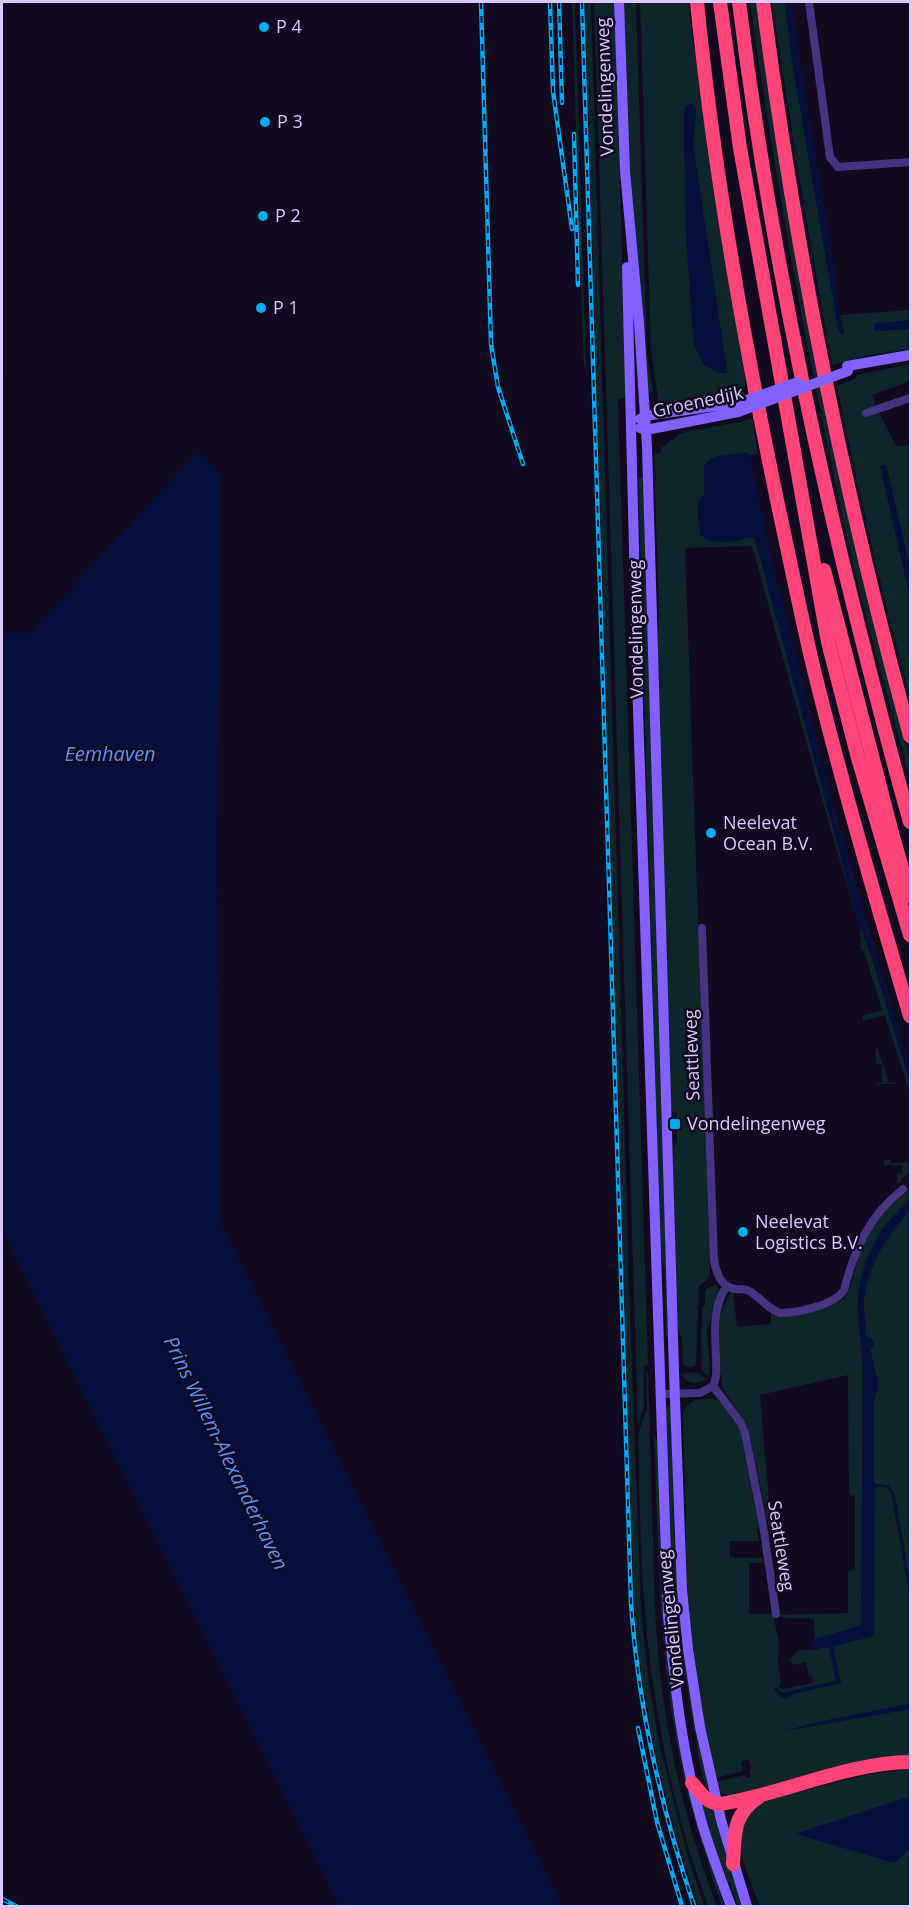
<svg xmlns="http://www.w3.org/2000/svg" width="912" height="1908" font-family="'Open Sans',sans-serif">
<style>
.green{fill:#0e2529;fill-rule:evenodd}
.water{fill:#07103d}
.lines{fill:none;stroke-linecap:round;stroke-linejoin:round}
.street{stroke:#453481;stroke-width:8}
.secondary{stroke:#8360ff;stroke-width:10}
.highway{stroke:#ff447a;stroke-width:14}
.rail-casing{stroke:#00adf4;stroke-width:4.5}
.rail{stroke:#120b1f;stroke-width:2;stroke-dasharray:7;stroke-linecap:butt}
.secondary-bridge{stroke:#8360ff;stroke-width:10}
.poi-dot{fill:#00adf4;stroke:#120b1f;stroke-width:2}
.labels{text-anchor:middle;stroke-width:5;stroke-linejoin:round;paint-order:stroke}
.poi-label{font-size:18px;fill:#dac9ff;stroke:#120b1f;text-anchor:start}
.street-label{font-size:18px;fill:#dac9ff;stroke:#120b1f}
.water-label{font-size:20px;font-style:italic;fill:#5792ff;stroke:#120b1f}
</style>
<rect width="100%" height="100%" fill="#120b1f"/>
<path class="green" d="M572,2H575L586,367H584L582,318Z
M585,2H591L631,1344L641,1608L648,1675L660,1746L686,1850L704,1906H698L697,1903C665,1805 641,1705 634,1603Z
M594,2H615L626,397L618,399L648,1364L644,1366V1407L638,1426Z
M623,2H636L647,351L653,391L647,395L629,178Z
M640,2H688L707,141L746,385L743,387L745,395L666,407L659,406L651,349ZM696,111L693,145L727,372L694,345L686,235L684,113Z
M750,2H757L863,579L910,761V779C885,688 860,598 840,506C804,339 774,171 750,2Z
M772,2H785L792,61L838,328L844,333L840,315L910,310V320L874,324V331L910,329V349L870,355L832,365L799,177Z
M910,364V381L872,395L876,407L896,446L910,445V568L886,465L881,466L910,597V696C882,594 858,490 837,386L855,379L857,375Z
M752,418L758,454L750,455L746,453L715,457L706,463C702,474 707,487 703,497L709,541L740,540L749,536L755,538L860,928L868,946L910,1082V1094L885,1015L863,1021V1016L882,1010L864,951H861L860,928L824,806L752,546L685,548L710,1259L709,1278L699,1286L696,1364L693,1367H686L683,1364L682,1339L677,1324L672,1170L675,1144L677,1143V1113L672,1112L670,1095L656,637L659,615L654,453H661V448L680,434L689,431L740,422Z
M638,478H643L668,1337H666L665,1272L660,1248Z
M876,1045L889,1083L894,1082L895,1084H877V1083L882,1082V1064H876Z
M884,1160H891V1163L910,1162V1172L901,1179L902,1181L897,1184V1173H902V1165H884Z
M910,1188V1199L882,1229L858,1299L863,1371L861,1623L860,1626L815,1639L814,1619L783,1618L778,1615L848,1613V1571L855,1570V1496L849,1495L848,1375L760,1395L773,1547L748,1427L722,1387L719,1336L720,1318L723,1306L731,1293H733L737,1327L771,1324V1313L784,1317L841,1301C854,1289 854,1265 861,1249C873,1221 888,1207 910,1188Z
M910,1210V1583L895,1497L889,1486L874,1484V1401L878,1384L870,1348L874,1346L872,1339H870L866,1335C866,1323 863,1309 864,1297C869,1263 888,1234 910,1210Z
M716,1284L719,1289L707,1332L710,1371L709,1377L702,1370L701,1367L702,1306H705V1290Z
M696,1372L700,1374L706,1379C696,1387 686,1382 680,1374Z
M646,1373H648C650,1428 651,1482 653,1537C654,1582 655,1628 660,1673C669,1752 688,1832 717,1906H708C677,1823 658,1733 648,1644C640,1575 640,1504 638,1434L647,1409Z
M715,1399L721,1403L740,1429L759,1526L757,1530L759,1541H729L730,1557L762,1558L763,1563H749V1614H773L779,1645L778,1659L781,1684L778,1687L783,1689L813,1683L812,1677H809L806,1662L794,1665L790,1659L798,1650H813L829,1646L836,1681L782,1693L776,1688L774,1689L783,1698L789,1697L793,1694L841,1683L833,1646L869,1637L874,1630V1487H886L891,1492L910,1598V1704L828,1720L784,1731L910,1709V1757L735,1797L728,1796L719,1792L716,1782L745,1775L747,1778L751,1777L750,1770L752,1769L748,1759L741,1762L743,1771L715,1778L706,1738L693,1659L685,1568L686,1518L683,1417C685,1399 699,1398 715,1399Z
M671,1402L674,1536L680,1614L708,1785L707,1787L705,1786L700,1765L678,1633L671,1605L665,1410Z
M653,1430L658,1443C660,1518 659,1593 668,1667C677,1749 697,1829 725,1906H722C701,1846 683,1785 673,1722C659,1634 658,1546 655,1458C655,1448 653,1439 653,1430Z
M910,1769V1799L905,1798L797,1834L910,1848V1906H760C751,1882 728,1836 748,1813C751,1810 756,1807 759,1805C771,1796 783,1791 798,1792L870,1774Z
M704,1803L713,1809L743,1906H738L709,1833L702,1804Z"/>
<path class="water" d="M2,2H6L2,539Z
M785,2H792C802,79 816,156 829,233C835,267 836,301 844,333L841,335L838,328L792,61Z
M693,103L696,111L693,145L727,373H719L704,365L694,346L686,235L684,113L685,106Z
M910,320V329L874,331V324Z
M198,451L220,472L217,845L219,1221L562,1906H339L2,1229V633H30Z
M742,453L750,455L776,579L781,594L829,790L866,920L910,1066V1082L868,946L860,928L755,539L749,536L740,540L726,542L709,541L700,535L697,505L705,493L704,466L715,457Z
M886,465L910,568V597L880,466Z
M910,1199V1210C888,1234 869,1263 864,1297C863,1309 866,1323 866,1335L870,1339L872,1338L874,1347L870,1348L878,1384L874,1401V1484L889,1486L895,1497L910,1583V1598L893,1498L891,1492L886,1487H875L874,1636L833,1646L841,1683L793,1694L786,1699L783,1698L773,1689L776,1688L782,1693L836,1681L829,1647L813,1649L811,1640L859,1626L861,1623C862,1540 863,1456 863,1373C863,1342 853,1309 861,1278C870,1243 885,1223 910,1199Z
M910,1704V1709L783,1731L828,1720Z
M905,1798L910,1799V1849L894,1863L796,1834Z"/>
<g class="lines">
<path class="street" d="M809,2L830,157L838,167L910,162
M866,413L910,398
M702,928L714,1260C716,1272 721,1287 735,1289C740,1290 744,1288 749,1291C760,1297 768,1309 780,1313C797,1313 835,1305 844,1290C855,1248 868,1217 903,1189
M727,1286C712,1306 715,1334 716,1357C716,1367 718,1377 713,1386L741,1423L745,1433L763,1525L776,1614
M661,1394L700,1393L713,1386"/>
<path class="secondary" d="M619,2L625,171L639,323L647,447L674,1372L682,1590L688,1649L700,1727L721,1820L747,1906
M627,267L638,710L668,1616C675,1689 683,1762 705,1833C713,1858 722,1882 731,1906
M847,366L910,355
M640,419L645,416L736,403L750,399
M640,428L646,430L738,412"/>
<path class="highway" d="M697,2C715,186 749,371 788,552C798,598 807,644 819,690C846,799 878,908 910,1016
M720,2L740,148L828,642L858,758L910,935
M739,2C763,196 801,390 847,580C867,661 887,742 910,822
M763,2C795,249 844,495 910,736
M824,570L892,833L910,896
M692,1783C701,1793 706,1803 720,1804C784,1794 845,1763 910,1762
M733,1864C735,1834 732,1815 759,1797"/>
<g class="rail-casing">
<path id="rail" d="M481,2L491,344L498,387L523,464
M550,2L553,91L572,229
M559,2L562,103
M582,2L631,1603C638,1706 661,1808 694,1906
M574,134L578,285
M638,1728L657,1822L682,1906
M2,1899L16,1906"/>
</g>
<use href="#rail" class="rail"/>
<path class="secondary-bridge" d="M750,399L798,382
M738,412L848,371"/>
</g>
<g class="poi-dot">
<circle cx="264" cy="27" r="6"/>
<circle cx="265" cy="122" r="6"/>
<circle cx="263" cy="216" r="6"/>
<circle cx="261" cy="308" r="6"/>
<circle cx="711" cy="833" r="6"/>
<rect x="669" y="1118" width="12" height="12" rx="3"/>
<circle cx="743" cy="1232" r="6"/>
</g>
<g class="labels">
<g class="poi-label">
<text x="276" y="33">P 4</text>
<text x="277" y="128">P 3</text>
<text x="275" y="222">P 2</text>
<text x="273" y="314">P 1</text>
<text x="723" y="829">Neelevat<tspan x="723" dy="21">Ocean B.V.</tspan></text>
<text x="687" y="1130">Vondelingenweg</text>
<text x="755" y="1228">Neelevat<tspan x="755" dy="21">Logistics B.V.</tspan></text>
</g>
<g class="street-label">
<text transform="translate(605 87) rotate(-92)" y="6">Vondelingenweg</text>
<text transform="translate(698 402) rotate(-12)" y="6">Groenedijk</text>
<text transform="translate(636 629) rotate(-91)" y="6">Vondelingenweg</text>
<text transform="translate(692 1055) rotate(-92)" y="6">Seattleweg</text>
<text transform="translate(781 1546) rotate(81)" y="6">Seattleweg</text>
<text transform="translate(671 1619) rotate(-96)" y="6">Vondelingenweg</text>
</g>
<g class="water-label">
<text x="110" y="761">Eemhaven</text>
<text transform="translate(226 1453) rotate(64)" y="7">Prins Willem-Alexanderhaven</text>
</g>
</g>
<rect width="912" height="1908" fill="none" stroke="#dac9ff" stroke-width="6"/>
</svg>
